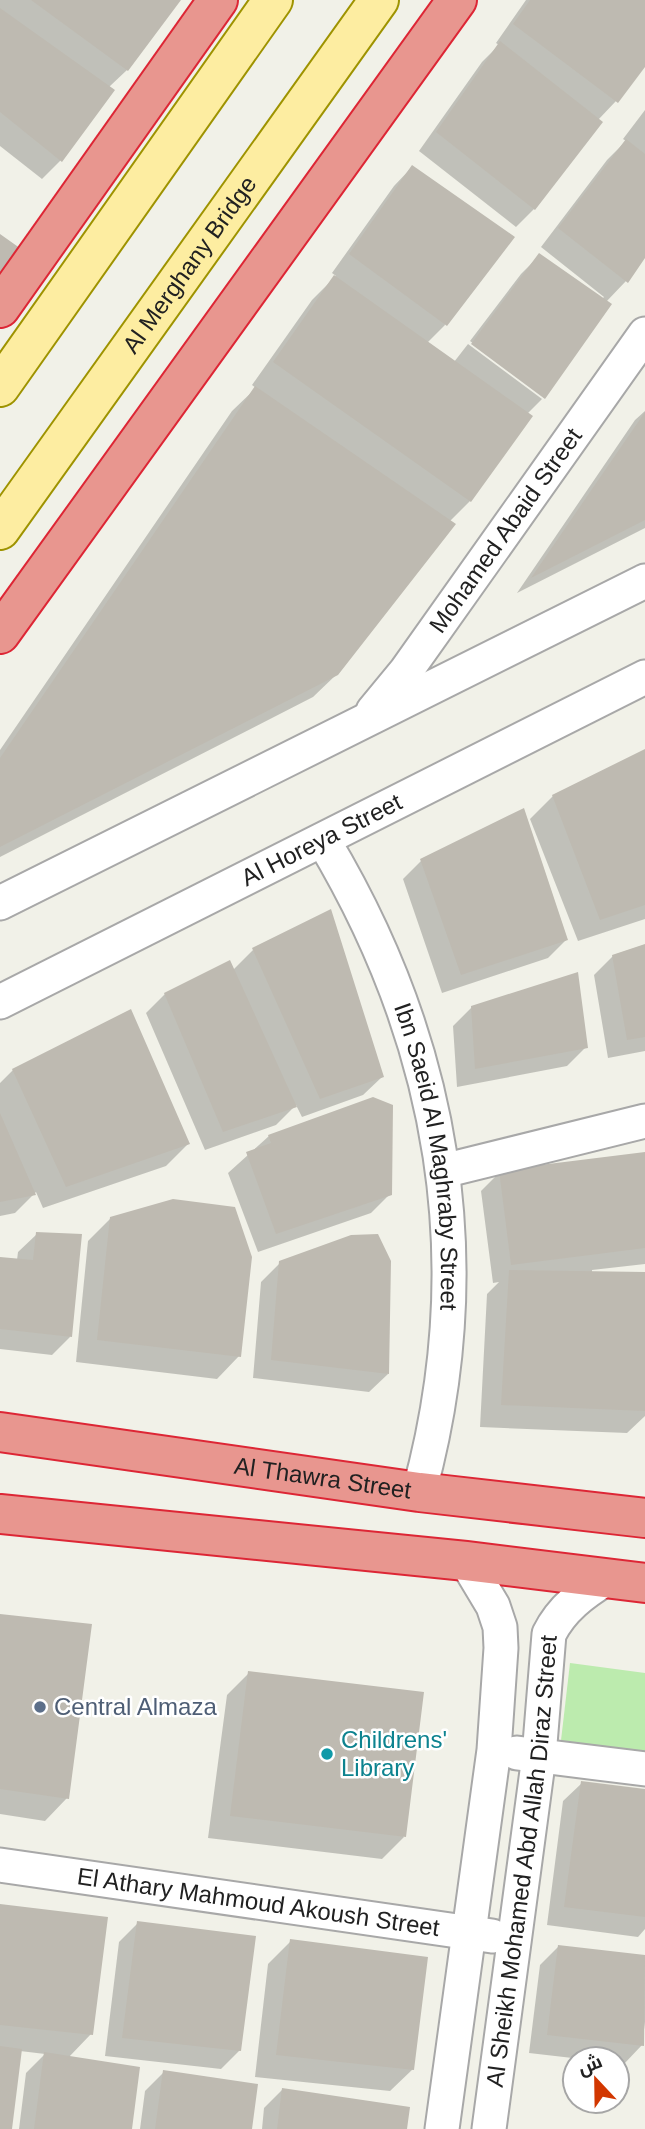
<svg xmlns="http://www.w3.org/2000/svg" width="645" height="2129" font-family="Helvetica,Cairo,sans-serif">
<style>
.grass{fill:#bcebae}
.shadow{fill:#0003}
.building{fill:#bebab1}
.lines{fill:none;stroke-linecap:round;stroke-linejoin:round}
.minor-casing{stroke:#a8a8a8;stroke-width:37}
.major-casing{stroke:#9e9300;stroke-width:42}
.highway-casing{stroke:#dd2635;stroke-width:42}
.minor{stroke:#fff;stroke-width:33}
.major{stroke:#fdeda1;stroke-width:38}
.highway{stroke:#e8968f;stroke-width:38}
.service-dot{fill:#5c6f8a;stroke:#fff;stroke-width:2.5}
.culture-dot{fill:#0f9aa8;stroke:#fff;stroke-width:2.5}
.labels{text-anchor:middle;stroke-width:5;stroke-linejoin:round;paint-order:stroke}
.street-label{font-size:24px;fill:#212121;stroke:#fff}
.service-label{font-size:24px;fill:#4e5e75;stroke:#fff;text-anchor:start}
.culture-label{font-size:24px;fill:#0d838f;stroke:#fff;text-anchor:start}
</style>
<rect width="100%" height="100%" fill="#f1f1e8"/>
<path class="grass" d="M570,1663L645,1673V1759L560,1749Z"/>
<path class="shadow" d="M0,0H179L127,70L109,87L113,90L60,161L42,179L0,146Z
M526,0H645V64L616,101L598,120L534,209L516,227L419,151L482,62L499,45L496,43Z
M645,110V255L626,281L606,302L610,304L543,398V395L470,341L521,274L539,256L602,299L604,297L541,247L607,160L626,141L623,139Z
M412,167L445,325L427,343L454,362L468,344L542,399L527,414L530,416L470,501L449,522L337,674L313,697L0,857V750L232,411L256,388L252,385L312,300L336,276L332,273L394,186Z
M645,411V528L517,593L635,420Z
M645,751V919L578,941L530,819L553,796Z
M421,861L566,940L548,958L442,993L403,879Z
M645,946V1051L608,1058L594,975L613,956Z
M253,950L382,1077L363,1095L302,1117L296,1105L276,1125L205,1150L146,1013L165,994L233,970Z
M472,1007L586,1047L567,1066L457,1087L453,1026Z
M13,1070L188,1144L166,1166L43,1208L36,1192L15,1213L0,1216V1083Z
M269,1136L390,1194L371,1213L258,1252L228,1173Z
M645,1154V1264L592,1270V1273H645V1416L627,1433L480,1427L487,1294L499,1282L493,1283L481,1191L500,1172Z
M111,1218L239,1356L217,1379L76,1362L88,1241Z
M37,1234L70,1337L52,1355L0,1349V1259L17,1260L18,1252Z
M280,1263L388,1374L369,1392L253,1378L261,1282Z
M0,1616L67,1798L45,1821L0,1814Z
M249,1673L404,1837L382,1859L208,1838L227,1695Z
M582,1783L645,1790V1929L638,1937L547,1925L563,1801Z
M0,1906L91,2034L68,2058L130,2129H19L26,2073L45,2054L20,2051L10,2129H0Z
M138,1923L240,2050L221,2069L105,2056L119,1942Z
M291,1941L413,2069L390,2091L255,2077L268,1964Z
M558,1947L645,1957V2022L642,2045L624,2064L617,2063V2059H581L529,2053L540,1965Z
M164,2072L250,2129H140L145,2091Z
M282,2090L406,2129H262L264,2108Z"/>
<path class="building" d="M31,0H181L128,71Z
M530,0H645V67L618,103L513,24Z
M0,8L115,90L62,162L0,112Z
M500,41L603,122L535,210L436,132Z
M626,139L645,154V258L628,283L558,228Z
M412,165L515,237L447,326L349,254Z
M0,234L24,251L0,283Z
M539,253L612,304L545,399L471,344Z
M334,275L533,416L471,502L273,362Z
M255,386L456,524L338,675L0,847V758Z
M645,412V520L531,578Z
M645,749V905L600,920L552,795Z
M524,808L568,940L461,975L420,859Z
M331,909L384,1077L320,1099L252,948Z
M645,944V1037L627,1040L612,955Z
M230,960L297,1107L223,1132L164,993Z
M578,972L588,1048L475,1069L471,1006Z
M131,1009L190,1144L66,1187L12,1069Z
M373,1097L393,1105L392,1195L276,1234L246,1152L271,1143L268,1135Z
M0,1113L36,1195L0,1202Z
M645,1152V1248L511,1265L499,1170Z
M173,1199L235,1207L252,1257L241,1357L97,1340L110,1217Z
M36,1232L82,1234L72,1337L0,1329V1257L33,1260Z
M378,1234L391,1261L389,1374L271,1360L279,1261L351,1235Z
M509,1270L645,1272V1411L501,1405Z
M0,1614L92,1624L69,1799L0,1789Z
M248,1671L424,1692L406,1837L230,1816Z
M581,1781L645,1789V1917L564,1907Z
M0,1904L108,1917L93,2035L0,2025Z
M137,1921L256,1936L241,2051L122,2038Z
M290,1939L428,1957L414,2070L276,2055Z
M558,1945L645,1955L644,2046L547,2035Z
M0,2046L22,2049L12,2129H0Z
M44,2052L140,2067L132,2129H34Z
M163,2070L258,2084L252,2129H155Z
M282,2088L410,2107L407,2129H277Z"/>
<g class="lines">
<g class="minor-casing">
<g id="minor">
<path id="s1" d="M373,711L406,671L645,334"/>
<path id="s2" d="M323,840C444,1042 482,1262 419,1492"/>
<path d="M0,903L645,581"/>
<path id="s3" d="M0,1002L645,677"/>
<path d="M443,1171L645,1121"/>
<path d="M517,1753L645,1769"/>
<path id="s4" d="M0,1865L492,1936"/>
<path d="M442,2129L494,1750L501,1648L500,1627L493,1606L466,1561"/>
<path id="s5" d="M489,2129L539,1756L549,1634C562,1608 583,1593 607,1578"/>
</g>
</g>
<g class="major-casing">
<g id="major">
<path d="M0,387L273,0"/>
<path id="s6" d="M0,530L379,0"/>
</g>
</g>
<g class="highway-casing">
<g id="highway">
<path d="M0,308L218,0"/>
<path d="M0,634L457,0"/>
<path id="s7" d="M0,1432L419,1492L645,1518"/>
<path d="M0,1514L466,1561L645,1583"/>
</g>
</g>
<use href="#minor" class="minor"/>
<use href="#major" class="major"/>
<use href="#highway" class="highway"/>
</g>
<circle class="service-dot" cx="40" cy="1707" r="7"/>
<circle class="culture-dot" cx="327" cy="1754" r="7"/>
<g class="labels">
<g class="street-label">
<text dy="8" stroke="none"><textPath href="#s6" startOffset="326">Al Merghany Bridge</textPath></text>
<text dy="8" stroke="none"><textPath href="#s1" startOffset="224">Mohamed Abaid Street</textPath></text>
<text dy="8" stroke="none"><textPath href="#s3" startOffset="360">Al Horeya Street</textPath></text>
<text dy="8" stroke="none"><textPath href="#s2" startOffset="338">Ibn Saeid Al Maghraby Street</textPath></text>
<text dy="8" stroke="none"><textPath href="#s7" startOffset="326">Al Thawra Street</textPath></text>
<text dy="8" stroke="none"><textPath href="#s5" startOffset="270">Al Sheikh Mohamed Abd Allah Diraz Street</textPath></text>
<text dy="8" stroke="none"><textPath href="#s4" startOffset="261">El Athary Mahmoud Akoush Street</textPath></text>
</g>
<g class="service-label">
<text x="54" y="1715">Central Almaza</text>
</g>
<g class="culture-label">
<text x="341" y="1748">Childrens'<tspan x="341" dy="28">Library</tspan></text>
</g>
</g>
<g transform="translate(596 2080) rotate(338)"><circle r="33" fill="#ffffff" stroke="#a6a6a6" stroke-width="2"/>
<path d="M0-5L12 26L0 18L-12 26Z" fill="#d23700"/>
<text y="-10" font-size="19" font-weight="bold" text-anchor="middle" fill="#212121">ش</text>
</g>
</svg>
